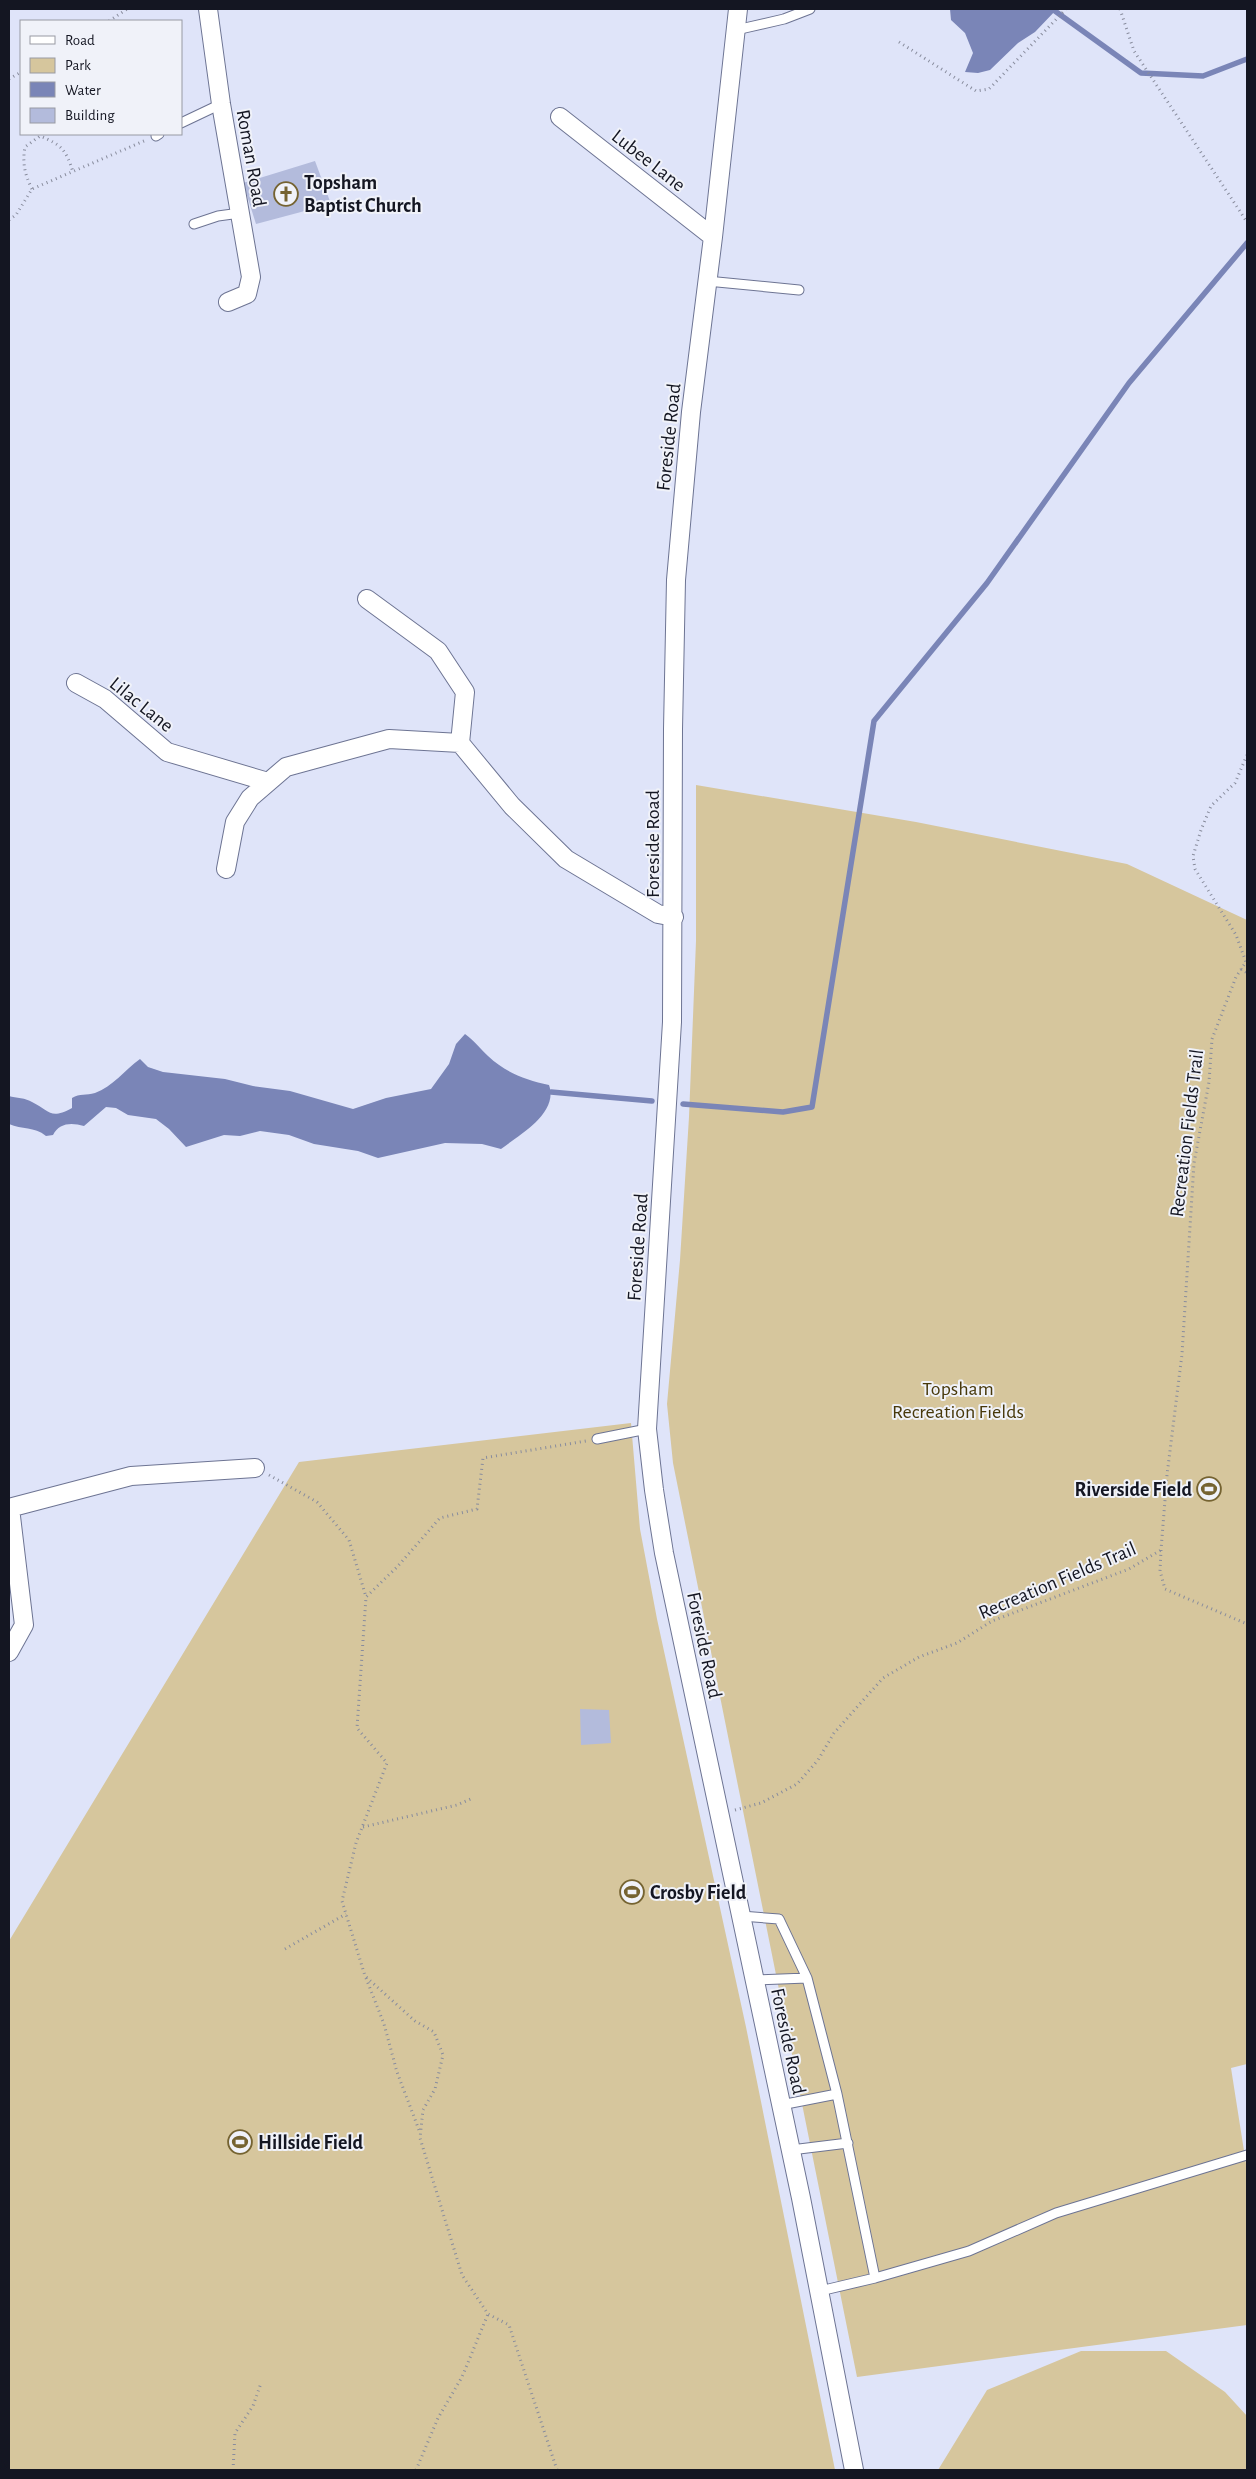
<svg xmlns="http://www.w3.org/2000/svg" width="1256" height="2479" font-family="'Alegreya Sans',sans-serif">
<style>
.green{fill:#d6c69d}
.water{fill:#7a85b7}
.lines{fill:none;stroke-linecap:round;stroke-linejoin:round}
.stream{stroke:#7a85b7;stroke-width:5.5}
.building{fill:#b3bbdc}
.service-casing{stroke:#6d7493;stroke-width:11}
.minor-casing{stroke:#6d7493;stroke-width:20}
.path{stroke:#888c9d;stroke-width:3;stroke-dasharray:1 4;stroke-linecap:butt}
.service{stroke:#fff;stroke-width:9}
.minor{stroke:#fff;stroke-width:18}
.labels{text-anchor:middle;stroke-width:4;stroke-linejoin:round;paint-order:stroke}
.street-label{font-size:20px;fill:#141622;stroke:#f0f2f9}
.poi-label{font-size:20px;font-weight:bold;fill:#141622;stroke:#f0f2f9;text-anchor:start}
.park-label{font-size:20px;fill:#47380a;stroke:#f0f2f9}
</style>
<rect width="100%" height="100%" fill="#dfe4f9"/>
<path class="green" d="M696,785L916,822L1127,864L1247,920V2064L1231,2068L1247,2170V2325L857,2377L673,1463L667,1404L680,1260L689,1117L696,941Z
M631,1423L640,1529L657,1619L746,2027L835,2470H9V1941L299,1462Z
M1081,2351H1166L1225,2392L1247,2416V2470H938L987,2390Z"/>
<path class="water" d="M950,9H1057L1035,32L1018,43L990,70L978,73L965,72L973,53L965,33L951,20Z
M465,1034C475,1041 480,1049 488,1056C506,1073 526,1080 549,1085C559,1113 519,1135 501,1149L482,1144L445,1143L378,1158L358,1151L314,1144L289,1135L260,1131L240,1136L224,1135L186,1147L169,1129L156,1119L128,1115L116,1108L106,1107L84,1126C71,1122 59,1123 53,1135L46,1136C34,1126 22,1130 9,1124V1096C16,1098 26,1098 32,1102C50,1111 50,1120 72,1108V1098C80,1093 86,1096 95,1093C112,1087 125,1070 140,1059L148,1067L163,1072L225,1079L253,1086L290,1091L353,1109L386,1098L431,1089L449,1064L456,1044Z"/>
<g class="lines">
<path class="stream" d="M1055,11L1141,73L1203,76L1247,59
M551,1092L652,1101
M683,1104L783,1112L812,1107L874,721L987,583L1129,383L1247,243"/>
</g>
<path class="building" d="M315,161L331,204L256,224L243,183Z
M580,1709L609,1710L611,1743L581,1745Z"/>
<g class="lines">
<g class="service-casing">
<path id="service" d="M736,30L784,19L810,9
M181,123L221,104
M156,136L159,134
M194,224L218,216L240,213
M707,281L799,290
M597,1439L647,1429
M741,1916L779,1919L807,1978L837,2094L875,2278L820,2291
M754,1980L807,1978
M781,2105L837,2094
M791,2150L848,2143
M875,2278L969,2251L1056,2213L1247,2155"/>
</g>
<g class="minor-casing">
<path id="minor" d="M208,9L221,104L251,277L247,294L228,302
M738,9L713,237L691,412L676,580L673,729L672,1022L647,1429L654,1490L664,1553L801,2198L854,2470
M560,117L713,237
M367,599L438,651L465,692L460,743
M76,683L105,699L167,752L268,782
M226,869L235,822L250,798L286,767L389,739L460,743L512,806L566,859L658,914L674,917
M9,1508L131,1476L255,1468
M9,1652L24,1625L10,1508"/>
</g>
<path class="path" d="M1120,9L1134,51L1247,222
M109,21L127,9
M899,42L976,91L989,89L1066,9
M9,79L21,72
M32,189C25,175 22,163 25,147L40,136C62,145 66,150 73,172
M9,220L16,215L32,189L144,141
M1247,755L1235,783L1211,806L1201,830L1193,856L1195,869L1236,935L1246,962L1236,977L1212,1039L1209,1082L1194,1163L1182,1354L1167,1475L1161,1550L1160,1571L1165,1589L1247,1624
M1241,969L1247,973
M269,1475L317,1502L349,1540L366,1597
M735,1810L761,1803L797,1784L818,1760L834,1733L883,1678L919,1657L957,1643L992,1621L1129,1569L1161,1550
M363,1827L457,1805L473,1798
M285,1949L346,1914
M366,1978L384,2024L397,2072L419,2130
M233,2470L235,2433L253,2406L261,2383
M416,2470L438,2418L462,2377L488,2314
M557,2470L509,2325L488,2314L462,2275L420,2138L423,2110L435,2089L443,2055L434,2032L415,2021L365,1976L342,1901L356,1843L387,1763L357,1728L366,1597L397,1567L440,1518L477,1509L483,1458L586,1441"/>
<use href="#service" class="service"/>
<use href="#minor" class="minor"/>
</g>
<defs>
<g id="church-ring" transform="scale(1.25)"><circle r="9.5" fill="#f0f2f9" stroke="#756331" stroke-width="1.5"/><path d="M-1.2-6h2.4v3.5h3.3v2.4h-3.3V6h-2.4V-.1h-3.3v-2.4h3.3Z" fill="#756331"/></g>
<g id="stadium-ring" transform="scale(1.25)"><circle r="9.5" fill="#f0f2f9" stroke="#756331" stroke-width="1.5"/><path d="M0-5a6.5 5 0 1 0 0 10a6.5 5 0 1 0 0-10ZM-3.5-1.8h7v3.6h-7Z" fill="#756331"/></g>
</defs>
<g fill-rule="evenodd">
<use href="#church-ring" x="286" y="194"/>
<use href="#stadium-ring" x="1209" y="1489"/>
<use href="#stadium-ring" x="632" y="1892"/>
<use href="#stadium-ring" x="240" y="2142"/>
</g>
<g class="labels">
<g class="street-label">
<text transform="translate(252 158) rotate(80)" y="7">Roman Road</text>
<text transform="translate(649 160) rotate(38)" y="7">Lubee Lane</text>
<text transform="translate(668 437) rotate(-84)" y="7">Foreside Road</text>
<text transform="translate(142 704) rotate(39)" y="7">Lilac Lane</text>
<text transform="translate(652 844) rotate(-90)" y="7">Foreside Road</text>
<text transform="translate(1186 1133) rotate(-83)" y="7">Recreation Fields Trail</text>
<text transform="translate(637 1247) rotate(-86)" y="7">Foreside Road</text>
<text transform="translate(1057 1580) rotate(-23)" y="7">Recreation Fields Trail</text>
<text transform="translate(705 1645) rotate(78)" y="7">Foreside Road</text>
<text transform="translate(789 2041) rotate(78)" y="7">Foreside Road</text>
</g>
<g class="poi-label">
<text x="304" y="189">Topsham<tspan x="304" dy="23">Baptist Church</tspan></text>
<text x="1192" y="1496" text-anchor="end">Riverside Field</text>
<text x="650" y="1899">Crosby Field</text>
<text x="258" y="2149">Hillside Field</text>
</g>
<g class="park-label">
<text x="958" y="1395">Topsham<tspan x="958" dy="23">Recreation Fields</tspan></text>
</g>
</g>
<rect width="1256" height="2479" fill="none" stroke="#141622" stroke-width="20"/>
<rect x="20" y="20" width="162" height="115" fill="#f0f2f9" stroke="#989aa3"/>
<rect x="30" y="36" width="25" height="8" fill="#ffffff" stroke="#989aa3"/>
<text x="65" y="45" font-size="15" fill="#141622">Road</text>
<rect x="30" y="58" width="25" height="15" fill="#d6c69d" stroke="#989aa3"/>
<text x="65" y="70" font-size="15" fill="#141622">Park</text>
<rect x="30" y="82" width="25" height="15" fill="#7a85b7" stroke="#989aa3"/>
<text x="65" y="95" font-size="15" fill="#141622">Water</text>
<rect x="30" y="108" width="25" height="15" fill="#b3bbdc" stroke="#989aa3"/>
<text x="65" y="120" font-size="15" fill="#141622">Building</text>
</svg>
